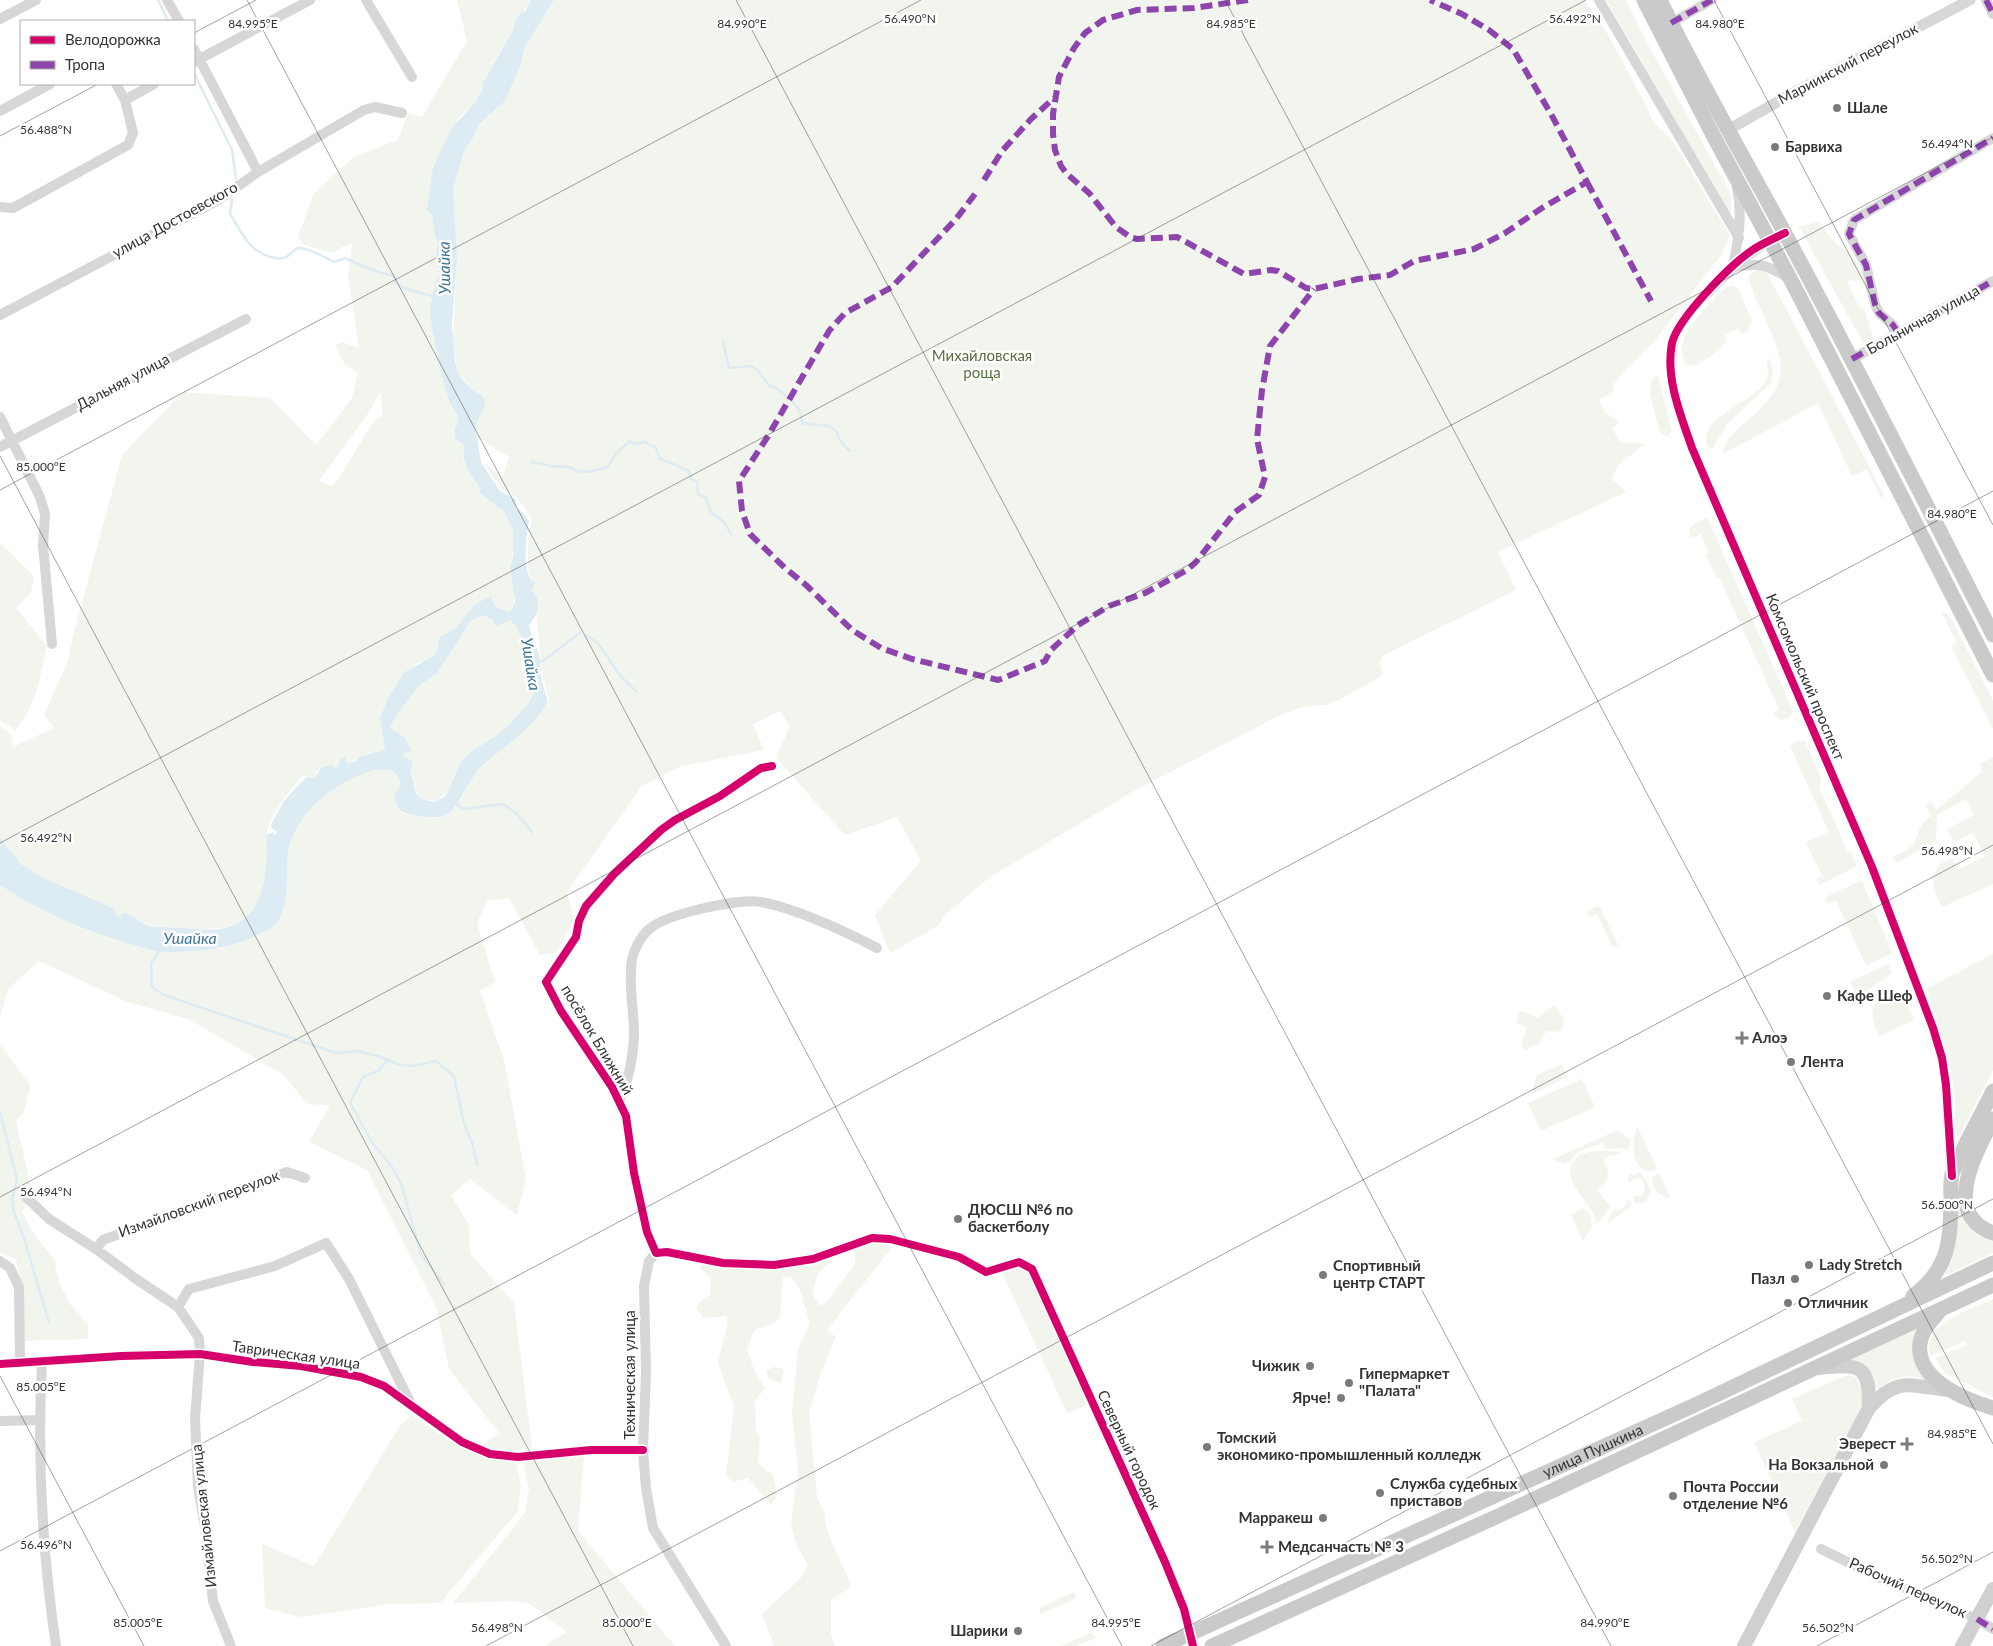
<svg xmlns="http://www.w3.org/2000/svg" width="1993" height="1646" font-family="Lato,sans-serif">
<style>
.green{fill:#f1f5ed;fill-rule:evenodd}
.water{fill:#ddebf3;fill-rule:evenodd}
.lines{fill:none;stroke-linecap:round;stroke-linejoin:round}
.stream{stroke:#ddebf3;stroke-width:2.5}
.minor{stroke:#d7d7d7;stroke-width:10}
.tertiary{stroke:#d7d7d7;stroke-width:11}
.secondary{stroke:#d0d0d0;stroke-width:14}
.primary{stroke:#cacaca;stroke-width:15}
.quiet{stroke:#8e44ad;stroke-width:6;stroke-dasharray:12 6;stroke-linecap:butt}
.cycleway-casing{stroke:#fff;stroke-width:11}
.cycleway{stroke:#d6006c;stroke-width:8}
.ticks{fill:none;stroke:#333;stroke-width:1;stroke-opacity:0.45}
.poi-dot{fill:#7a7a7a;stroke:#fff;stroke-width:2}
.labels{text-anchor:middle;stroke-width:5;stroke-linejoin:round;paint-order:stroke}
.street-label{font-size:15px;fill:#333;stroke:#fff}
.poi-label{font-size:15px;font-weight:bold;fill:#333;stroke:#fff;text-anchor:start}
.park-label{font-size:15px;fill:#56703f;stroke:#fff}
.water-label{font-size:16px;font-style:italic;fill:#3f7597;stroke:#fff}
.ticks-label{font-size:12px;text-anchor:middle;fill:#333;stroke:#fff;stroke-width:5;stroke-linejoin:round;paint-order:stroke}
</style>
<rect width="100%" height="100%" fill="#fff"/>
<path class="green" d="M457,0H531C525,11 515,17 513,29L483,81L482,91L476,101L459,118L430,195L427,210L432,215L435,235L438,244L436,255L439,274L433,291L432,329L442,377L450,404L457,414L458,424L455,429V437L457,440L464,445L463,459L473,479L478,484L480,493C499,508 515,518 514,545C513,552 510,561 511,568C511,586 519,593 510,612L498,608L493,603V598L474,605L457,627L439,638L436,654L414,665L380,718L385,749C377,751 368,753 361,757C351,761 350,765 338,762V767L334,769L326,766L317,771L314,778L303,775C288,794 272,810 267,833C264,844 267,857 266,868C259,923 236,932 184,928C165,926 145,929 130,914L119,917L116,915L115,909L42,877L21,864L0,838V726L11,735L13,747L54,728L44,715L68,660L73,636L122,455L183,392L270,398L316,445L352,398L358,373L344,363L335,345L342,342L359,348L348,275L352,244L342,247L332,253L302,244L298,237L314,193L355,156L398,140L408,113L422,117L467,41ZM381,391L382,416L373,422L337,481L332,486L319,481L369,412Z
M554,0H1585L1601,22L1648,109C1652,128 1666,130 1675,145C1693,175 1711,205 1730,235L1722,254L1652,344L1613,384L1614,391L1599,400L1605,413L1620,422L1612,428L1620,442L1645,444L1618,465L1612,479L1626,492L1498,552L1516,590L1382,656L1380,662L1383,675L1339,700L1325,705L1306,706L1282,714L1134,791L990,877L945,915L938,926L890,953L875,915L921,861L897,817L845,835L776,758L790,726L780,711L753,724L764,750L679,767L642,786L567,892L574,920L557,952L540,955L509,898L487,901L477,923L495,982L480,991L504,1060L526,1179L517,1215L470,1179L451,1195L469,1225L470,1253L514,1303L532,1447L501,1453L480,1448L499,1433L449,1369L437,1309L367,1170L309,1142L330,1105L307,1104L284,1075L190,1020L125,1001L39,961L8,989L0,1017V885C39,911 82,930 127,943C137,946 147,950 156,950C187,954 225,951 253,937C262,932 276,928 280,918C288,901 287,880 287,862C288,834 306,809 328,793C342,783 388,755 399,778C402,785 398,790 394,795L396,808L402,813L423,817L437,818L448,814L458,804L474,775L546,704L549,699L543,677L534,596L529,591L528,548L531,519L517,497L502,490L483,462L502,477L509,457L477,437L475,425L484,408L481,395L474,391L458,373L453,342L457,258L452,190L464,150L473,138L478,125L505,101L521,64L525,47Z
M1606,0H1626L1646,41L1727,187L1731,197V215Z
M1818,222L1835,243L1852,255L1867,280L1847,281L1858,304L1865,312L1875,342L1866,348L1799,227Z
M1757,270L1767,273L1884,495L1881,498L1867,469L1852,476L1818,403L1723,454C1724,426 1780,412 1781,367C1781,342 1754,303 1748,276Z
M1732,285L1739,289L1752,322L1748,330L1742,334L1738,328L1724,335L1727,341L1713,355L1696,365L1686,364C1673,342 1694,321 1708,306C1715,298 1722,289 1732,285Z
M1767,359H1770L1773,371L1771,383L1727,424L1712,449L1709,448C1692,417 1758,402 1767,379C1769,374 1767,365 1767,359Z
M1658,375L1672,431L1669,435L1665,436L1659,431L1650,393L1651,380Z
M1707,517L1793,711L1790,717L1781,720L1773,713L1779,709L1720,579L1717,578L1705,554L1708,552L1701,534L1692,538L1689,530L1691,526Z
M0,543L34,576L31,592L16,608L47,646C40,675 36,708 15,730L0,720Z
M1942,613H1946L1951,618L1993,701V729L1951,646L1957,643Z
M482,615L492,619L495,623L510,620L518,627L521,633L527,657V666L532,679L533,693L530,700L513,721L502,732L481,745L460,764L453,783L446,793L436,801L418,798L413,776L410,773L411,760L404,757L403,753L404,737L390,727L398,713L418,687L437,673L471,621Z
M1804,740L1821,778L1820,789L1848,853L1851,852L1857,866L1819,885L1816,879L1822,876L1806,842L1829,832L1790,746L1795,742Z
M1993,757V884L1942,907C1932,887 1925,868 1952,858L1958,870L1985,856L1973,833L1954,842L1947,829L1974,815L1966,799L1937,815L1936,841L1896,863L1893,857C1900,853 1909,850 1914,843C1921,832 1916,826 1931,816L1926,807L1931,800L1936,810L1983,771L1980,764Z
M1862,880L1892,953L1866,966L1836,900L1827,904L1826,898L1830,895Z
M1598,906L1602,911L1618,945L1613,948L1597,914L1589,917L1588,911Z
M1993,954V1070L1960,1135L1957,1136C1953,1122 1956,1105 1954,1090C1949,1055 1938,1022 1926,989Z
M1888,964L1892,973L1890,975L1869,989L1863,996L1857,995L1850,982Z
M1891,994H1903L1914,1020L1879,1036C1870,1017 1867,1001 1891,994Z
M1554,1006L1557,1008L1564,1020L1562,1029L1557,1032L1546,1031L1539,1045L1532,1046L1526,1050L1524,1049L1521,1043L1527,1029L1523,1025L1516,1024L1519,1012L1523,1011L1537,1018Z
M0,1045L30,1085L24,1112L16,1121L32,1193L22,1212L35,1236L53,1257L60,1284L70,1304L88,1324V1339L22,1341V1286L16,1259L0,1253Z
M1562,1064L1567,1077L1531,1095L1537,1075Z
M1582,1079L1595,1107L1541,1131L1528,1103Z
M1637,1126L1657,1168C1653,1172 1651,1172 1646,1170C1629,1164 1633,1139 1637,1126Z
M1618,1130L1631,1140L1629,1149L1606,1148L1602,1143L1578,1152L1568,1163L1565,1164L1553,1159Z
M1610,1151L1620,1152V1154L1608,1156L1604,1160L1608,1171L1607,1181L1599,1187L1598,1191L1611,1207L1598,1223L1596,1222C1593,1203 1562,1183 1572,1164C1579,1150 1596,1151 1610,1151Z
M1638,1171L1647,1181L1651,1193L1645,1202L1637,1204L1634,1202V1196L1643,1195L1645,1185L1640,1178L1631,1180L1632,1183L1628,1181L1630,1173L1635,1175Z
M1659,1173L1671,1199C1660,1196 1651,1190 1652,1178Z
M1957,1198L1974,1230L1993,1240V1253L1944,1276L1953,1258Z
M1628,1199L1632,1203L1629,1208L1609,1223L1607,1221L1614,1209L1619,1210L1626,1205Z
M1582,1209C1592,1211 1591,1218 1592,1227L1583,1241L1571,1215Z
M872,1243L893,1246L827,1330L836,1337L822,1370L809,1412L817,1497L825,1515V1523L832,1543L850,1583L849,1588L831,1600V1634L835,1646H774L762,1614L800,1579L808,1565L796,1544L791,1524L798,1470L792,1415L798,1349L810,1323L799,1287L790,1276L783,1277L780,1317L775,1323L754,1330L747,1350L755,1372L765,1389L755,1400L756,1431L760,1436L758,1463L766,1471L772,1472C775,1484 780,1495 771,1505L748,1478L733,1482L726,1475L734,1407L718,1363L727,1326V1316L704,1318L696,1308L700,1301L710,1295L711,1278L700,1268L701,1264L757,1269H773L830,1256V1262L818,1273L812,1294L821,1306L829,1300L855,1264V1248Z
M1019,1269H1025L1031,1275L1088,1401L1085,1406L1067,1413L1002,1272Z
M1993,1299V1397L1945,1373L1935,1358L1967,1345L1965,1341L1930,1356C1921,1323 1970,1310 1993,1299Z
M1921,1325L1928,1381C1909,1374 1894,1374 1879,1389C1865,1379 1880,1367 1849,1359Z
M773,1367L782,1368L784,1371L781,1383L769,1379L766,1371Z
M1844,1376H1852L1857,1378L1865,1401L1795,1532L1754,1442L1802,1421L1792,1399Z
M411,1415C444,1436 474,1463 516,1460L521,1486L518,1511L440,1603L391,1604L301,1617L265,1608L262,1544L314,1566L400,1426Z
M584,1455L578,1531L675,1646H544L567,1632L530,1604L514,1601L453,1603L525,1513L529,1489L523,1460Z
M1074,1592L1077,1598L1041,1614L1039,1608Z
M1092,1632L1095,1638L1076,1646H1061Z"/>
<path class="water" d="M531,0H554L525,47L521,64L505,101L478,125L473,138L464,150L453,190L457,258L452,325L455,361L458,373L462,379L474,391L481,395L485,400L484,408L475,425L481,462L500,491L517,500L515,502L516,508L521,511L529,521C526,541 522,563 531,581H535V584L532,588V591L537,597L538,611L529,626C531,637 538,647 540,659C541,667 540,676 543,685C544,690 547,694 547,700C545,716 508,745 495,755C488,761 479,767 474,776C453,807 456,824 412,815C399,812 395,808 394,795C398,790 402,785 399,778C388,755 342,783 328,793C306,809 288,834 287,862C287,880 288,901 280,918C276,928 262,932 253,937C227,950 185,954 156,951C147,949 137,946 127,943C82,930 39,911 0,885V838L21,864L42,877L115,909L116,915L119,917L124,913C133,914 138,922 147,925C159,928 173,927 186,928C199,929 211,931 224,928C266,919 268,869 266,835L273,832L276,835L277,832L270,826L284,801L306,777L314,778C320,770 320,766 332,765L334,768L338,767L339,759L346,757L345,763L354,762L359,757L385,749L380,718L389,696L405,672L436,654L439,638L457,627L474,605L491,596L493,603L498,608L510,612L515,601L510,567L513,555V530L504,512L480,493L478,484C468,475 461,458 464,445L457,440L455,437V428L458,424L457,414L450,404L442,377L432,329L430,310L433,291L439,274L436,255L438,244L435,235L432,215L427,210L432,172L436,161L451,129L476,101L482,91L483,82L513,30C515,21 517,14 526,10ZM482,615L492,619L496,627L510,620C522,630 526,648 527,664C528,674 535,683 533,693C532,699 527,705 523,709C516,717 510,725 502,731C489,742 470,749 460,764C453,775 452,797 436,801C433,802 428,801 425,800C411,797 417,782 410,773L413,764L411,760L404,757L403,753L412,751L404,737L390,727L398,713L418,687L437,673L471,621Z"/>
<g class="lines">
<path class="stream" d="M158,0L168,21
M194,73L232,150L236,179
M232,199L230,214C242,232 248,251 271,257C276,258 282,260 286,257C291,255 293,249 299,248C305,247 327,258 334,262L345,258C359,264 380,275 394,275L397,283L404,288L435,297
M723,341L729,368L752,366L759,372L769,385L776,388L792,401L800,411L802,423L829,426L836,431L841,442L850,451
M532,462L551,466L569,467L578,471L588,472L607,467L612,461L615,454L630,441L636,444L645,442L656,448L659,458L689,471L691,479L697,482L698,494L706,498L711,512L725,523L732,536
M586,635C601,643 608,658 617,671C622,679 630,685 636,691
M538,662L544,660L580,633
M455,803L463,809L503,804L517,814L532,832
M161,948L151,964L152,987L164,995L336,1053L357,1051L378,1056L400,1065L413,1066L436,1061L454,1076L464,1124L472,1142L477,1165
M388,1060L378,1071L363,1077L350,1103L373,1144L390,1164L401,1183L421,1255L444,1284
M0,1112L17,1179L12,1200L14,1212L25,1241L49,1323"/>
<path class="minor" d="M167,0L179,21
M366,0L412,77
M1599,0L1739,238
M1986,0L1993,14
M0,19L36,0
M1671,23L1712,0
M194,49L258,172
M194,62L310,0
M116,84L125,100L154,84
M0,111L50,84
M0,207L13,208L128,145L133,133L125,100
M1775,238C1749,252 1730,269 1710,291C1699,301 1687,312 1680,325C1659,363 1680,411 1692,448L1872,867L1933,1028L1942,1058L1946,1085L1951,1171
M1733,267C1738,240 1743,216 1737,188
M1734,267C1760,263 1766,264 1788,278
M0,315L220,199L258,172L364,110L375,107L402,113
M1898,333L1893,325L1879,313L1875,304L1866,265L1849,234L1854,220L1993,138
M1852,359L1993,281
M0,417L40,497L45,514L43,545L52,644
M0,447L246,319
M619,1101C629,1080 633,1058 634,1035C634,1009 628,985 632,959C635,947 640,938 648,930C665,914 738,898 761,902C797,909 844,931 877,948
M26,1197L49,1219L96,1249L136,1279L178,1307L199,1338L200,1354L195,1418L198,1487L205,1527L213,1601L231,1646
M96,1249L103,1240L287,1172L305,1178
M656,1253L667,1252L723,1263L774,1265L813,1259L872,1238L890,1239L959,1257L986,1272L1019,1262L1032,1269L1165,1562L1184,1609L1193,1646
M656,1253L647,1232L634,1173L626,1116L612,1087L561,1011L546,982L576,937L579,921L586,906L614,874L661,830L675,820L720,796L761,768L772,766
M656,1253L649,1261L644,1286L646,1372L643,1450L646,1488L653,1528L726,1646
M0,1261L10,1268L19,1287L20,1362
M178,1307L189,1289L275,1266L326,1243L349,1279L410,1402
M42,1361C37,1456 42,1551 56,1646
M0,1364L121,1356L200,1354L253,1362L301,1366L361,1377L384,1386L462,1442L490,1454L518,1457L591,1450H643
M0,1421L39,1420
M1821,1549L1878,1577L1977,1619L1993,1629"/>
<path class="tertiary" d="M1728,130L1793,93L1970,0"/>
<path class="secondary" d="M1818,1368C1859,1364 1870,1363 1869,1408
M1744,1646L1869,1408C1898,1376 1909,1386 1948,1390
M1962,1646L1993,1589"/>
<g class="primary">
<path d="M1644,0L1714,137L1791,280L1993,675"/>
<path d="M1660,0C1702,87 1752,171 1797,256C1864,381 1928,508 1993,635"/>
<path d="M1993,1119C1977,1152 1940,1213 1993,1233"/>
<path d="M1913,1296C1949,1269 1950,1243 1951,1201C1951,1193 1950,1182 1952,1174C1963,1146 1980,1118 1993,1091"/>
<path d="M1938,1313C1930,1322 1922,1331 1920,1343C1915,1380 1966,1400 1993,1408"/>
<path id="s1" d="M1163,1646L1695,1405L1993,1263"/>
<path d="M1212,1646L1498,1516L1993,1285"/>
</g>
<path class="quiet" d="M1248,0L1194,8L1137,10L1103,20L1085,33L1074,48L1059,77L1053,114V134L1055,150L1061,166L1067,174L1089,193L1116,227L1130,237L1137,239L1177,237L1244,274L1271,270L1278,271L1306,288L1314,289L1358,279L1390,275L1414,261L1474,249L1505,233L1542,208L1587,182L1551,114L1513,49L1489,30L1462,14L1430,0
M1986,0L1993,14
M1671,23L1712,0
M984,180L1002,151L1031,119L1054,98
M1587,182L1651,301
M975,194L956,219L892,287L845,313L829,331L768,436L739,481L742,511L750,534L785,568L806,585L852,630L881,648L912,659L998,680L1045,661L1051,650L1078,625L1109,606L1145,593L1187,570L1196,562L1235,512L1259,495L1265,477L1257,439L1262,390L1270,346L1314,289
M1898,333L1893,325L1879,313L1875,304L1866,265L1849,234L1854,220L1993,138
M1852,359L1993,281
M1977,1619L1993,1629"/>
<g class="cycleway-casing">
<path id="cycleway" d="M1785,233C1775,238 1764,243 1754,249C1732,263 1678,318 1672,343C1665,378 1681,416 1692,448L1872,867L1933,1028L1942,1058L1946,1085L1952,1176
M772,766L761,768L720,796L675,820L661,830L614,874L586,906L579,921L576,937L546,982L561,1011L612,1087L626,1116L634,1173L647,1232L656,1253L667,1252L723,1263L774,1265L813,1259L872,1238L890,1239L959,1257L986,1272L1019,1262L1032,1269L1165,1562L1184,1609L1193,1646
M0,1364L121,1356L200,1354L253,1362L301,1366L361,1377L384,1386L462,1442L490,1454L518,1457L591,1450H643"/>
</g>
<use href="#cycleway" class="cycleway"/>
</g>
<path class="ticks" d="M247,0L1122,1646M736,0L1611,1646M1225,0L1993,1444M1714,0L1993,525M194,33L256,0M0,136L98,84M0,456L633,1646M0,490L921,0M0,843L1586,0M0,1197L1993,137M0,1376L144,1646M0,1551L1993,491M486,1646L1993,845M1151,1646L1993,1199M1817,1646L1993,1552"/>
<g class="poi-dot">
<circle cx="1837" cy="108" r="5"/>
<circle cx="1775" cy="147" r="5"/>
<circle cx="1827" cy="996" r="5"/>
<path d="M1739.5 1030.5h5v5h5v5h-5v5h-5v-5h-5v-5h5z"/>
<circle cx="1791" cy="1062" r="5"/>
<circle cx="958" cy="1219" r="5"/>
<circle cx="1809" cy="1265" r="5"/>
<circle cx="1323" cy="1275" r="5"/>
<circle cx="1795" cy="1279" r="5"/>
<circle cx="1788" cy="1303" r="5"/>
<circle cx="1310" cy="1366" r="5"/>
<circle cx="1349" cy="1383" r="5"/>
<circle cx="1341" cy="1398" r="5"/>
<path d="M1904.5 1436.5h5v5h5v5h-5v5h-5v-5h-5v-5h5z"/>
<circle cx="1207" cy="1447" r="5"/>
<circle cx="1884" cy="1465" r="5"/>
<circle cx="1380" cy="1493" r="5"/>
<circle cx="1673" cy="1496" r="5"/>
<circle cx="1323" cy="1518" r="5"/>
<path d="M1264.5 1539.5h5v5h5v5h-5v5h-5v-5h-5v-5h5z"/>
<circle cx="1018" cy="1631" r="5"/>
</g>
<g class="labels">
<g class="street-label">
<text transform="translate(1848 64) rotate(-28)" y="5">Мариинский переулок</text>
<text transform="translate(175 220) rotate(-29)" y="5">улица Достоевского</text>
<text transform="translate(1923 320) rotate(-29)" y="5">Больничная улица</text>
<text transform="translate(123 382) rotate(-28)" y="5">Дальняя улица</text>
<text transform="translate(1805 677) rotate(67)" y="5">Комсомольский проспект</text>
<text transform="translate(597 1040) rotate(59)" y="5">посёлок Ближний</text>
<text transform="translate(199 1204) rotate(-20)" y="5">Измайловский переулок</text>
<text transform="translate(296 1355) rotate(8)" y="5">Таврическая улица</text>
<text transform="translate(630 1375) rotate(-90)" y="5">Техническая улица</text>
<text transform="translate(1129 1450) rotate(65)" y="5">Северный городок</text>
<text dy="5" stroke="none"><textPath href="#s1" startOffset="472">улица Пушкина</textPath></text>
<text transform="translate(204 1516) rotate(-96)" y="5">Измайловская улица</text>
<text transform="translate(1908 1588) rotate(24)" y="5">Рабочий переулок</text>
</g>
<g class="poi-label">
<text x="1847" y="113">Шале</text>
<text x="1785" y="152">Барвиха</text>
<text x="1837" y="1001">Кафе Шеф</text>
<text x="1752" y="1043">Алоэ</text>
<text x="1801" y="1067">Лента</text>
<text x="968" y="1215">ДЮСШ №6 по<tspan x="968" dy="17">баскетболу</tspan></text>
<text x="1819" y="1270">Lady Stretch</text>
<text x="1333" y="1271">Спортивный<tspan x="1333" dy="17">центр СТАРТ</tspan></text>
<text x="1785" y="1284" text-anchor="end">Пазл</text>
<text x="1798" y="1308">Отличник</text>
<text x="1300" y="1371" text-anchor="end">Чижик</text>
<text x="1359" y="1379">Гипермаркет<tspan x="1359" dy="17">"Палата"</tspan></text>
<text x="1331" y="1403" text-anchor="end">Ярче!</text>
<text x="1217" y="1443">Томский<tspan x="1217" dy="17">экономико-промышленный колледж</tspan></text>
<text x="1896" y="1449" text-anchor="end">Эверест</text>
<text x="1874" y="1470" text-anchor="end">На Вокзальной</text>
<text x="1390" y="1489">Служба судебных<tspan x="1390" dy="17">приставов</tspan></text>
<text x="1683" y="1492">Почта России<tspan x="1683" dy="17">отделение №6</tspan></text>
<text x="1313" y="1523" text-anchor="end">Марракеш</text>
<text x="1278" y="1552">Медсанчасть № 3</text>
<text x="1008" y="1636" text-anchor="end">Шарики</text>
</g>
<g class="park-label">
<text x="982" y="361">Михайловская<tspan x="982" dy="17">роща</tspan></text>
</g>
<g class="water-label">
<text transform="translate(444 268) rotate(-91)" y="6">Ушайка</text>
<text transform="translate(531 664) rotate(81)" y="6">Ушайка</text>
<text x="190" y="944">Ушайка</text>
</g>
</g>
<g class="ticks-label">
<text x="1575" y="23">56.492°N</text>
<text x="910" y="23">56.490°N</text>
<text x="253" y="28">84.995°E</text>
<text x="742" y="28">84.990°E</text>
<text x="1231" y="28">84.985°E</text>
<text x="1720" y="28">84.980°E</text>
<text x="46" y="134">56.488°N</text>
<text x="1947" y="148">56.494°N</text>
<text x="41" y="471">85.000°E</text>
<text x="1952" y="518">84.980°E</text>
<text x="46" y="842">56.492°N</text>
<text x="1947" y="855">56.498°N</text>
<text x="46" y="1196">56.494°N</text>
<text x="1947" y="1209">56.500°N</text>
<text x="41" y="1391">85.005°E</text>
<text x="1952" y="1438">84.985°E</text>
<text x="46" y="1549">56.496°N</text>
<text x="1947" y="1563">56.502°N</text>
<text x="138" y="1627">85.005°E</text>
<text x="627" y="1627">85.000°E</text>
<text x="1116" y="1627">84.995°E</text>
<text x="1605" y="1627">84.990°E</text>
<text x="497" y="1632">56.498°N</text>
<text x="1828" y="1632">56.502°N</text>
</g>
<rect x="20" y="20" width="175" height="65" fill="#ffffff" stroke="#adadad"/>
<rect x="30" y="36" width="25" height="8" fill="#d6006c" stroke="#adadad"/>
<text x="65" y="45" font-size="15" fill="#333333">Велодорожка</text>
<rect x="30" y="61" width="25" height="8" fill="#8e44ad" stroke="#adadad"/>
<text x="65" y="70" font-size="15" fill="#333333">Тропа</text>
</svg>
